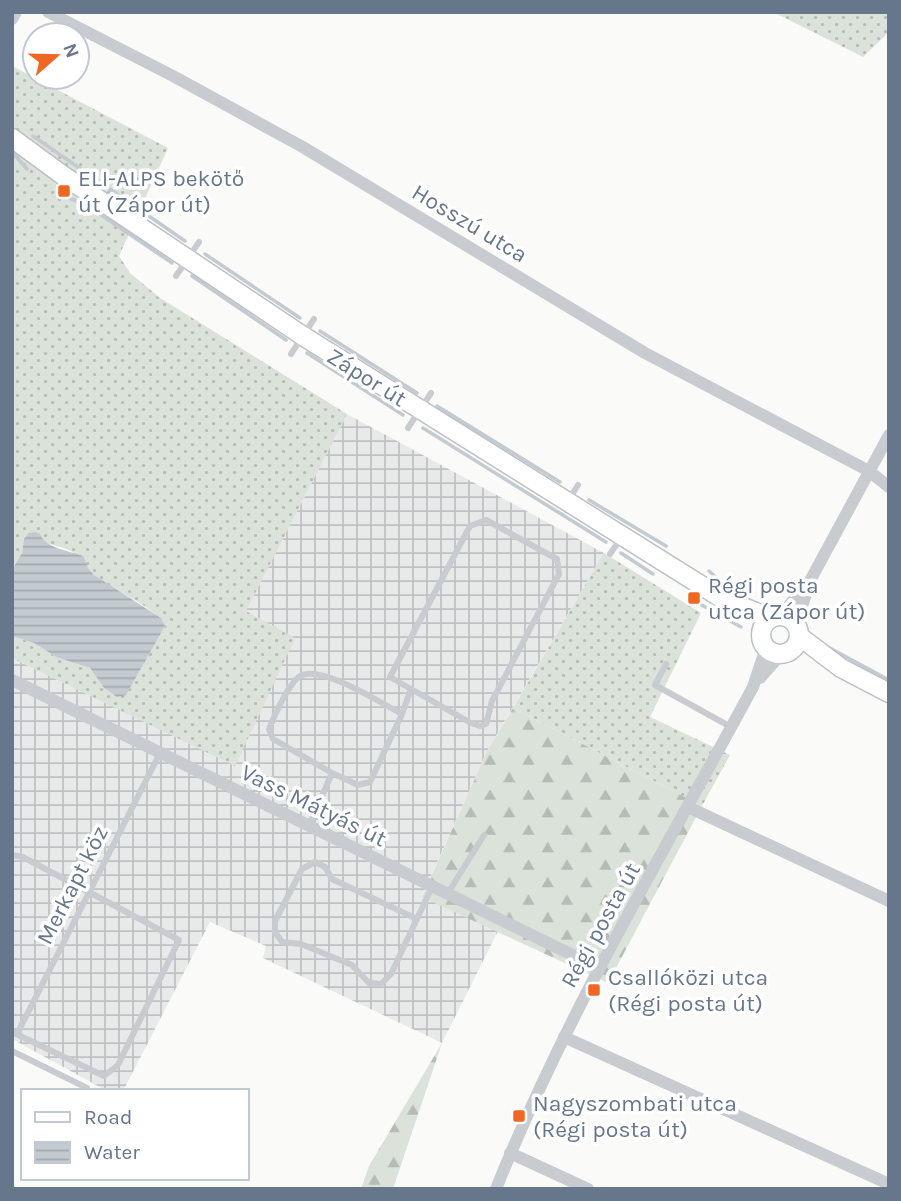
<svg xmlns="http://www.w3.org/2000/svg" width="901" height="1201" font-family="Karla,sans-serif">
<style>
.industrial{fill:url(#industrial-grid)}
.grass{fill:url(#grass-dots)}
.forest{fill:url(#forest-firs)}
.water{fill:url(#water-rules)}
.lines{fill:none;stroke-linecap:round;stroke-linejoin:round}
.stream{stroke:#c3cbd1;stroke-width:3.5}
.secondary-casing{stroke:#bcc0c6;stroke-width:21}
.lane{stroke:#c8cbd0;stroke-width:6}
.street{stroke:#c8cbd0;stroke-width:12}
.secondary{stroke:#fff;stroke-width:18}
.poi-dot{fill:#ef6723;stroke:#fff;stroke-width:2.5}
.labels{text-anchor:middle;stroke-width:7;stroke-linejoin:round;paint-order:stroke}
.poi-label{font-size:23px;fill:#67778b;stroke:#fff;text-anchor:start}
.street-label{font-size:23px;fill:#67778b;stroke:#fff}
</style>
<defs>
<pattern id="industrial-grid" width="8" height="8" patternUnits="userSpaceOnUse" patternTransform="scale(1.75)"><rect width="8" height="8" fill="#e8e9e9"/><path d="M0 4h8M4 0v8" fill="none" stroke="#c0c2c3"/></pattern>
<pattern id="grass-dots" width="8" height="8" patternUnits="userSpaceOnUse" patternTransform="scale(1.75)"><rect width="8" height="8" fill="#dbe2d9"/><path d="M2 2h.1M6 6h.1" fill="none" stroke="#b5bcb6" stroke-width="1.8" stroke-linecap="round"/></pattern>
<pattern id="forest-firs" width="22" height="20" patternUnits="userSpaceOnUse" patternTransform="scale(1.75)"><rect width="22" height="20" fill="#dbe2d9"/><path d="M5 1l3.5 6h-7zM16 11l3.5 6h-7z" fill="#b5bcb6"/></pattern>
<pattern id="water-rules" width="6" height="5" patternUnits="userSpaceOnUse" patternTransform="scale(1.75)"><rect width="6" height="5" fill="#c3cbd1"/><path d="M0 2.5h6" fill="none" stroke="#a2aab0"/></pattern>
</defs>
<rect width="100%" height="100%" fill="#fafaf8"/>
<path class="industrial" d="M347,414L604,553L487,751L422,896L498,931L442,1043L263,958L266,946L210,922L123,1091H107L12,1039V658L235,765L245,612Z"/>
<path class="grass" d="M773,12H889V32L863,57Z
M12,66L168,148L119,256L130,273L160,298L347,414L246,611L295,638L235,766L12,658V636L34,643L56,657L90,668L104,688L118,697L126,694L165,626C153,604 113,592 94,575C86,568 80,557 71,551C65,547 32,540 24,539L22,553L12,570Z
M604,553L701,613L650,717L730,755L702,806L513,708Z"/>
<path class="forest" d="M513,708L702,806L608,983L422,897L487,751Z
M442,1043L393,1189H361L369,1166Z"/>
<path class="water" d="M35,532L40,534C45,549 70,550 84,557L88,568L94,575L161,618L165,626L126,695L117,697L104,688L90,668L56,657L34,643L12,636V570L22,553L24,539L29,533Z"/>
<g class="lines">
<path class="stream" d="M33,136L185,241
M12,152L27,169
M71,199L85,204L172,263
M205,254L300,318
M192,276L286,340
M320,331L417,393
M307,353L403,415
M437,406L560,482
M423,428L606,542
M589,500L666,546
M621,553L653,574
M709,571L732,592L750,601
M698,603L741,627
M826,646L889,680"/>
<g class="secondary-casing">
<path id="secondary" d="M12,138L61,174L303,336L723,599L771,618
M761 635a19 19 0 1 1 38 0a19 19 0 1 1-38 0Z
M799,636L841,668L889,693"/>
</g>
<path class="lane" d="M176,276L199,242
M291,354L314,319
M408,428L431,393
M568,501L578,485
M610,554L621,538
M666,664L655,685L731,727
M332,773L358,785L370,782L402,714
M309,826L332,773L273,739L269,729C274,716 289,683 300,676C321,664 382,704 402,714L411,689L390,677L470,526L486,520L557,559L559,574L492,701L486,724L480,726L471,723L411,689
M12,855L23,857L179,940L118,1065L104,1076L12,1032
M448,893L484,835
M417,919L332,879L325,867L315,862L302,869L275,921V932L282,942L301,944L352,965L369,983L381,984L391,974L432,887
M17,1034L160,753
M12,1051L87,1088"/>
<path class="street" d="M48,12L173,76L301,146L645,353L869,471L889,487
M12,19L16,12
M780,616L806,585
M796,624L811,579L889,435
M760,678L781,654
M12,680L599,968
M688,807L889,901
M564,1037L889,1184
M510,1153L588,1189
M496,1189C566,1014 664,852 753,687L766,648"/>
<use href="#secondary" class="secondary"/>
</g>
<g class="poi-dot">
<rect x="57" y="184" width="14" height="14" rx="3.5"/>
<rect x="687" y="591" width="14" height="14" rx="3.5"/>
<rect x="587" y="983" width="14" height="14" rx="3.5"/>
<rect x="512" y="1109" width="14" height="14" rx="3.5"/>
</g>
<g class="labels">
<g class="poi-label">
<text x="78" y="186">ELI-ALPS bekötő<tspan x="78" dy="26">út (Zápor út)</tspan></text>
<text x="708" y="593">Régi posta<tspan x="708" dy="26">utca (Zápor út)</tspan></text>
<text x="608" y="985">Csallóközi utca<tspan x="608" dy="26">(Régi posta út)</tspan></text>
<text x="533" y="1111">Nagyszombati utca<tspan x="533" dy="26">(Régi posta út)</tspan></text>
</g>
<g class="street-label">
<text transform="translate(470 223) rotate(31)" y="8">Hosszú utca</text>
<text transform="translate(367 377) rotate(32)" y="8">Zápor út</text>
<text transform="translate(314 805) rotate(26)" y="8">Vass Mátyás út</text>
<text transform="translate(72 885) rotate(-63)" y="8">Merkapt köz</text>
<text transform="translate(600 925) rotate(-61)" y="8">Régi posta út</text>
</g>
</g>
<rect width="901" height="1201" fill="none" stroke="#67778b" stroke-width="28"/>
<rect x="21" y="1089" width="228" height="91" fill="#ffffff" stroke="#c2c9d1" stroke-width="2"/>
<rect x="35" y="1112" width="35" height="10" fill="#ffffff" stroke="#c2c9d1" stroke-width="2"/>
<text x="84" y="1124" font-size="21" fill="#67778b">Road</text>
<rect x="35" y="1142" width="35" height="21" fill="url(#water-rules)" stroke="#c2c9d1" stroke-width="2"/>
<text x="84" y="1159" font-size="21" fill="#67778b">Water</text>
<g transform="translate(56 56) rotate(70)"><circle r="33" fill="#ffffff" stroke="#c2c9d1" stroke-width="2"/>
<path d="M0-5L12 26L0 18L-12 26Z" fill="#ef6723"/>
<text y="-10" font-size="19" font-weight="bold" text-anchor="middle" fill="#67778b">N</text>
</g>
</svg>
